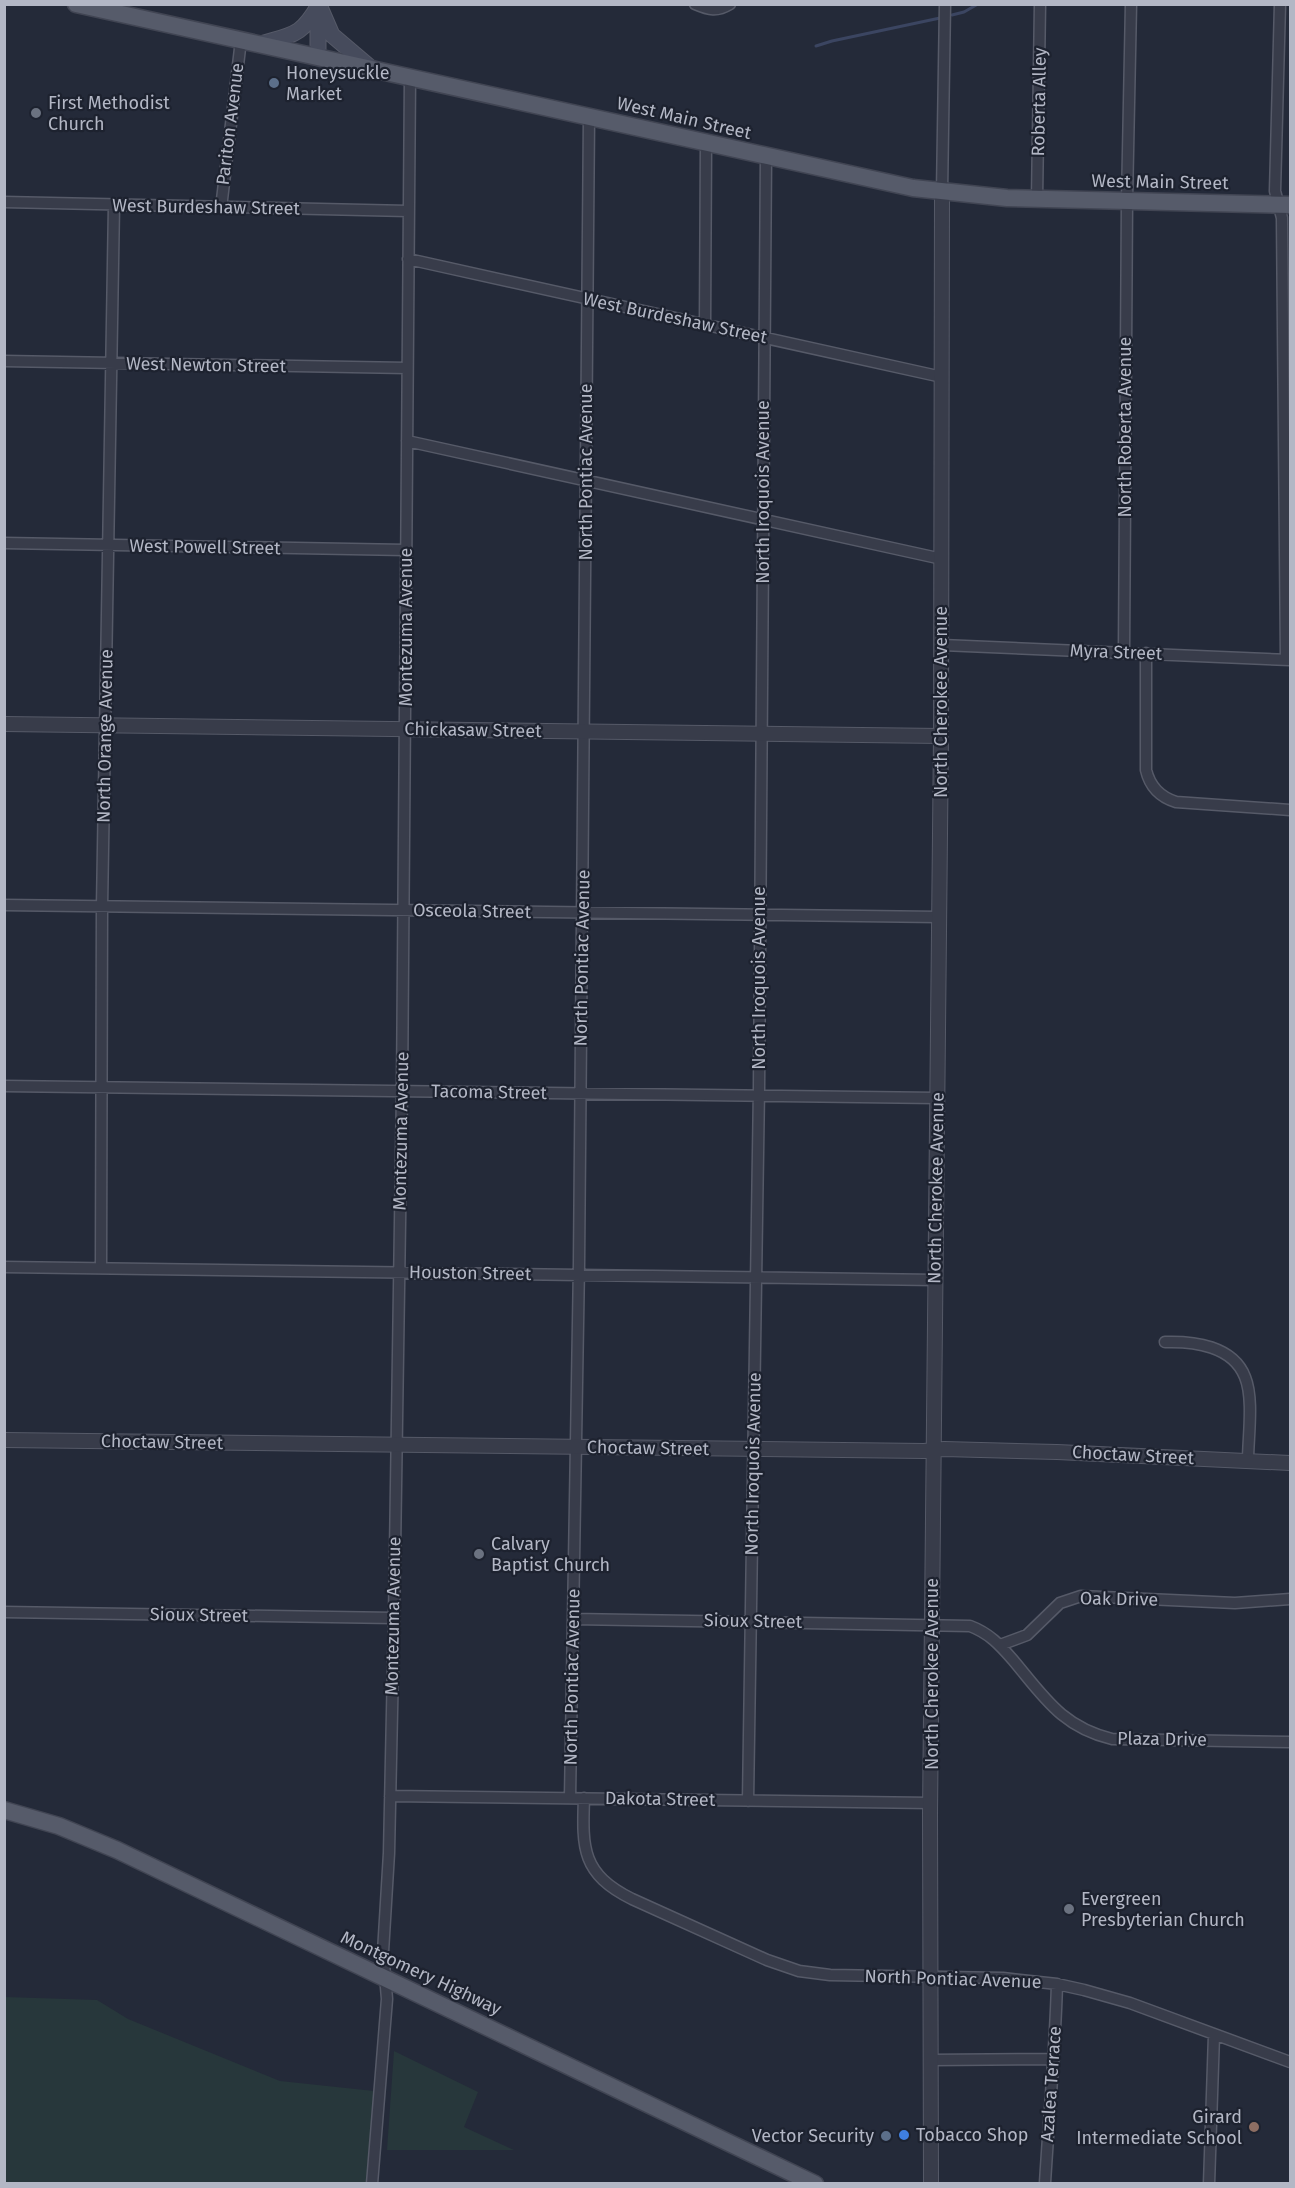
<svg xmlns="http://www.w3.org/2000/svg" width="1295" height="2188" font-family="'Fira Sans',sans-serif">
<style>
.green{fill:#27373b}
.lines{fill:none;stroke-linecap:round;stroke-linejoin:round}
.stream{stroke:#3b4561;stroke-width:3}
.minor-casing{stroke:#565a68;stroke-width:13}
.tertiary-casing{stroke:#565a68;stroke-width:16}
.secondary-casing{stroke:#565a68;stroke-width:17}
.primary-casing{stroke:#414553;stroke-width:19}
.minor{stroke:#383c4a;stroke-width:10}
.tertiary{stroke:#383c4a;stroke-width:14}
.secondary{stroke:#464b5c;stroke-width:15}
.primary{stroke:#565b6a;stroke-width:16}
.service-dot{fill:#5c6f8a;stroke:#1d222f;stroke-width:2}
.worship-dot{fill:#6b7280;stroke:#1d222f;stroke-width:2}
.education-dot{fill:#8d6e63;stroke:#1d222f;stroke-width:2}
.shop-dot{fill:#3f7fe0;stroke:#1d222f;stroke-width:2}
.labels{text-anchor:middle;stroke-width:4.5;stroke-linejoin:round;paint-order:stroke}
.poi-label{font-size:18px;fill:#b3b7c5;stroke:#1d222f;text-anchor:start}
.street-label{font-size:18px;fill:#b3b7c5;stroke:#1d222f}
</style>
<rect width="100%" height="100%" fill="#242a39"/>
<path class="green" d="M5,1997L97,2000L128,2019L280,2081L374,2091L368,2183L5,2184Z
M394,2051L478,2092L464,2127L514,2150H387Z"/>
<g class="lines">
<path class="stream" d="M952,15L964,12L978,4
M816,46L832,41L940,18"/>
<g class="minor-casing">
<path id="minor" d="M695,4C709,10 717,12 730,4
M1280,4L1275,191L1282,218L1286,659
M942,192L945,4
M1037,199L1040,4
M4,202L408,211
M221,208L241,40
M408,259L942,377
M705,325L706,143
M4,361L407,368
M407,441L942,559
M4,543L406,550
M942,645L1290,660
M1124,652L1127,201L1131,4
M1146,653V770C1150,787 1160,797 1176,802L1290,810
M4,905L939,917
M4,1086L937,1098
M4,1267L936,1280
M101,1268L102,907L114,205
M1165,1342C1194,1341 1233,1346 1245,1377C1254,1399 1248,1437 1248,1461
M4,1612L394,1618
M573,1619L970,1626C989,1633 1000,1645 1013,1660C1044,1697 1062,1727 1112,1739L1290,1742
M1000,1645L1027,1635L1060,1603L1081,1596L1235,1603L1290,1599
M390,1796L931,1803
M570,1798L579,1264L589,117
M584,1798C582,1849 582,1874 632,1899L767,1960L799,1971L830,1975L1003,1978L1057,1984L1084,1990L1130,2003L1290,2062
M748,1801L759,1088L766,156
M931,2060L1054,2059
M1045,2183C1049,2117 1055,2051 1057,1984
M372,2184L387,1999L383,1952L389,1853L394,1618L402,1091L410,77
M1209,2184L1214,2035"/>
</g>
<g class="tertiary-casing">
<path id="tertiary" d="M4,724L941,736
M4,1440L924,1451L944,1449L1057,1452L1290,1463
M931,2184L930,1813L941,736L942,192"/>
</g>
<g class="secondary-casing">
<path id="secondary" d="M319,5L332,35L372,69
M261,44C294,34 301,36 319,5
M318,57V10"/>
</g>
<g class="primary-casing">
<path id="primary" d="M76,4L913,188L1007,198L1290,205
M4,1810L59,1826L117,1850L815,2184"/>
</g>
<use href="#minor" class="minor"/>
<use href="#tertiary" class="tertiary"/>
<use href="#secondary" class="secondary"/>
<use href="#primary" class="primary"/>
</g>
<g class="service-dot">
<circle cx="274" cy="83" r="6"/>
<circle cx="886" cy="2136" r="6"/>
</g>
<g class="worship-dot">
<circle cx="36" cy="113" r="6"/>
<circle cx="479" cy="1554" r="6"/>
<circle cx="1069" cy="1909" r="6"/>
</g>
<circle class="education-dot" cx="1254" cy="2127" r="6"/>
<circle class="shop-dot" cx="904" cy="2135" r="6"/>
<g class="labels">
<g class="poi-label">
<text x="286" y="79">Honeysuckle<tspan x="286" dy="21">Market</tspan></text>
<text x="48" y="109">First Methodist<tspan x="48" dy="21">Church</tspan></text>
<text x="491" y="1550">Calvary<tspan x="491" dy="21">Baptist Church</tspan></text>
<text x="1081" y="1905">Evergreen<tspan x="1081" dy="21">Presbyterian Church</tspan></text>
<text x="1242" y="2123" text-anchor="end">Girard<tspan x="1242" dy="21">Intermediate School</tspan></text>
<text x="916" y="2141">Tobacco Shop</text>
<text x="874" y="2142" text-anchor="end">Vector Security</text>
</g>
<g class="street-label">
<text transform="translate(1039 102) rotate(-89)" y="6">Roberta Alley</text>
<text transform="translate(684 118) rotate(13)" y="6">West Main Street</text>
<text transform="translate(230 124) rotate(-83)" y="6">Pariton Avenue</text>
<text transform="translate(1160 182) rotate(1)" y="6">West Main Street</text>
<text transform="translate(206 207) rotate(1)" y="6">West Burdeshaw Street</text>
<text transform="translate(675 318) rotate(12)" y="6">West Burdeshaw Street</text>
<text transform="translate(206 365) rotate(1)" y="6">West Newton Street</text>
<text transform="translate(1125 427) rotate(-90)" y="6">North Roberta Avenue</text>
<text transform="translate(586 472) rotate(-90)" y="6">North Pontiac Avenue</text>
<text transform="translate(763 492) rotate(-90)" y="6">North Iroquois Avenue</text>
<text transform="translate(205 547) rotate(1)" y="6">West Powell Street</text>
<text transform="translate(406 627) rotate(-90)" y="6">Montezuma Avenue</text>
<text transform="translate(1116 652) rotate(2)" y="6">Myra Street</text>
<text transform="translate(941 702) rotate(-90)" y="6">North Cherokee Avenue</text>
<text transform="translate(473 730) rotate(1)" y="6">Chickasaw Street</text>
<text transform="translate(105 736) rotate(-89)" y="6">North Orange Avenue</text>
<text transform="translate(472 911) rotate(1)" y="6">Osceola Street</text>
<text transform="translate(582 958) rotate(-89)" y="6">North Pontiac Avenue</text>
<text transform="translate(759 978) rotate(-90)" y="6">North Iroquois Avenue</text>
<text transform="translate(489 1092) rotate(1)" y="6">Tacoma Street</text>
<text transform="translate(401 1131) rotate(-89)" y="6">Montezuma Avenue</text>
<text transform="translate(936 1188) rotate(-89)" y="6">North Cherokee Avenue</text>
<text transform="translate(470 1273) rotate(1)" y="6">Houston Street</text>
<text transform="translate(162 1442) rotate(1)" y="6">Choctaw Street</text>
<text transform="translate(648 1448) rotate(1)" y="6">Choctaw Street</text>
<text transform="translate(1133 1455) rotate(3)" y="6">Choctaw Street</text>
<text transform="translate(753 1464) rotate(-89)" y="6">North Iroquois Avenue</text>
<text transform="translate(1119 1599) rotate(1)" y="6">Oak Drive</text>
<text transform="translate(199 1615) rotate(1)" y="6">Sioux Street</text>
<text transform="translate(393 1616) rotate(-89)" y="6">Montezuma Avenue</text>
<text transform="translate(753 1621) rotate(1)" y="6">Sioux Street</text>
<text transform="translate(932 1674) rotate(-90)" y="6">North Cherokee Avenue</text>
<text transform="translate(572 1677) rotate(-89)" y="6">North Pontiac Avenue</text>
<text transform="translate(1162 1739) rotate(1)" y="6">Plaza Drive</text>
<text transform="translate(660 1799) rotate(1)" y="6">Dakota Street</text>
<text transform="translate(421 1973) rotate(25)" y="6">Montgomery Highway</text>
<text transform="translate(953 1979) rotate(2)" y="6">North Pontiac Avenue</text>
<text transform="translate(1051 2084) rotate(-86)" y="6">Azalea Terrace</text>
</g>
</g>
<rect width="1295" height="2188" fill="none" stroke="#b3b7c5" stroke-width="12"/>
</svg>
